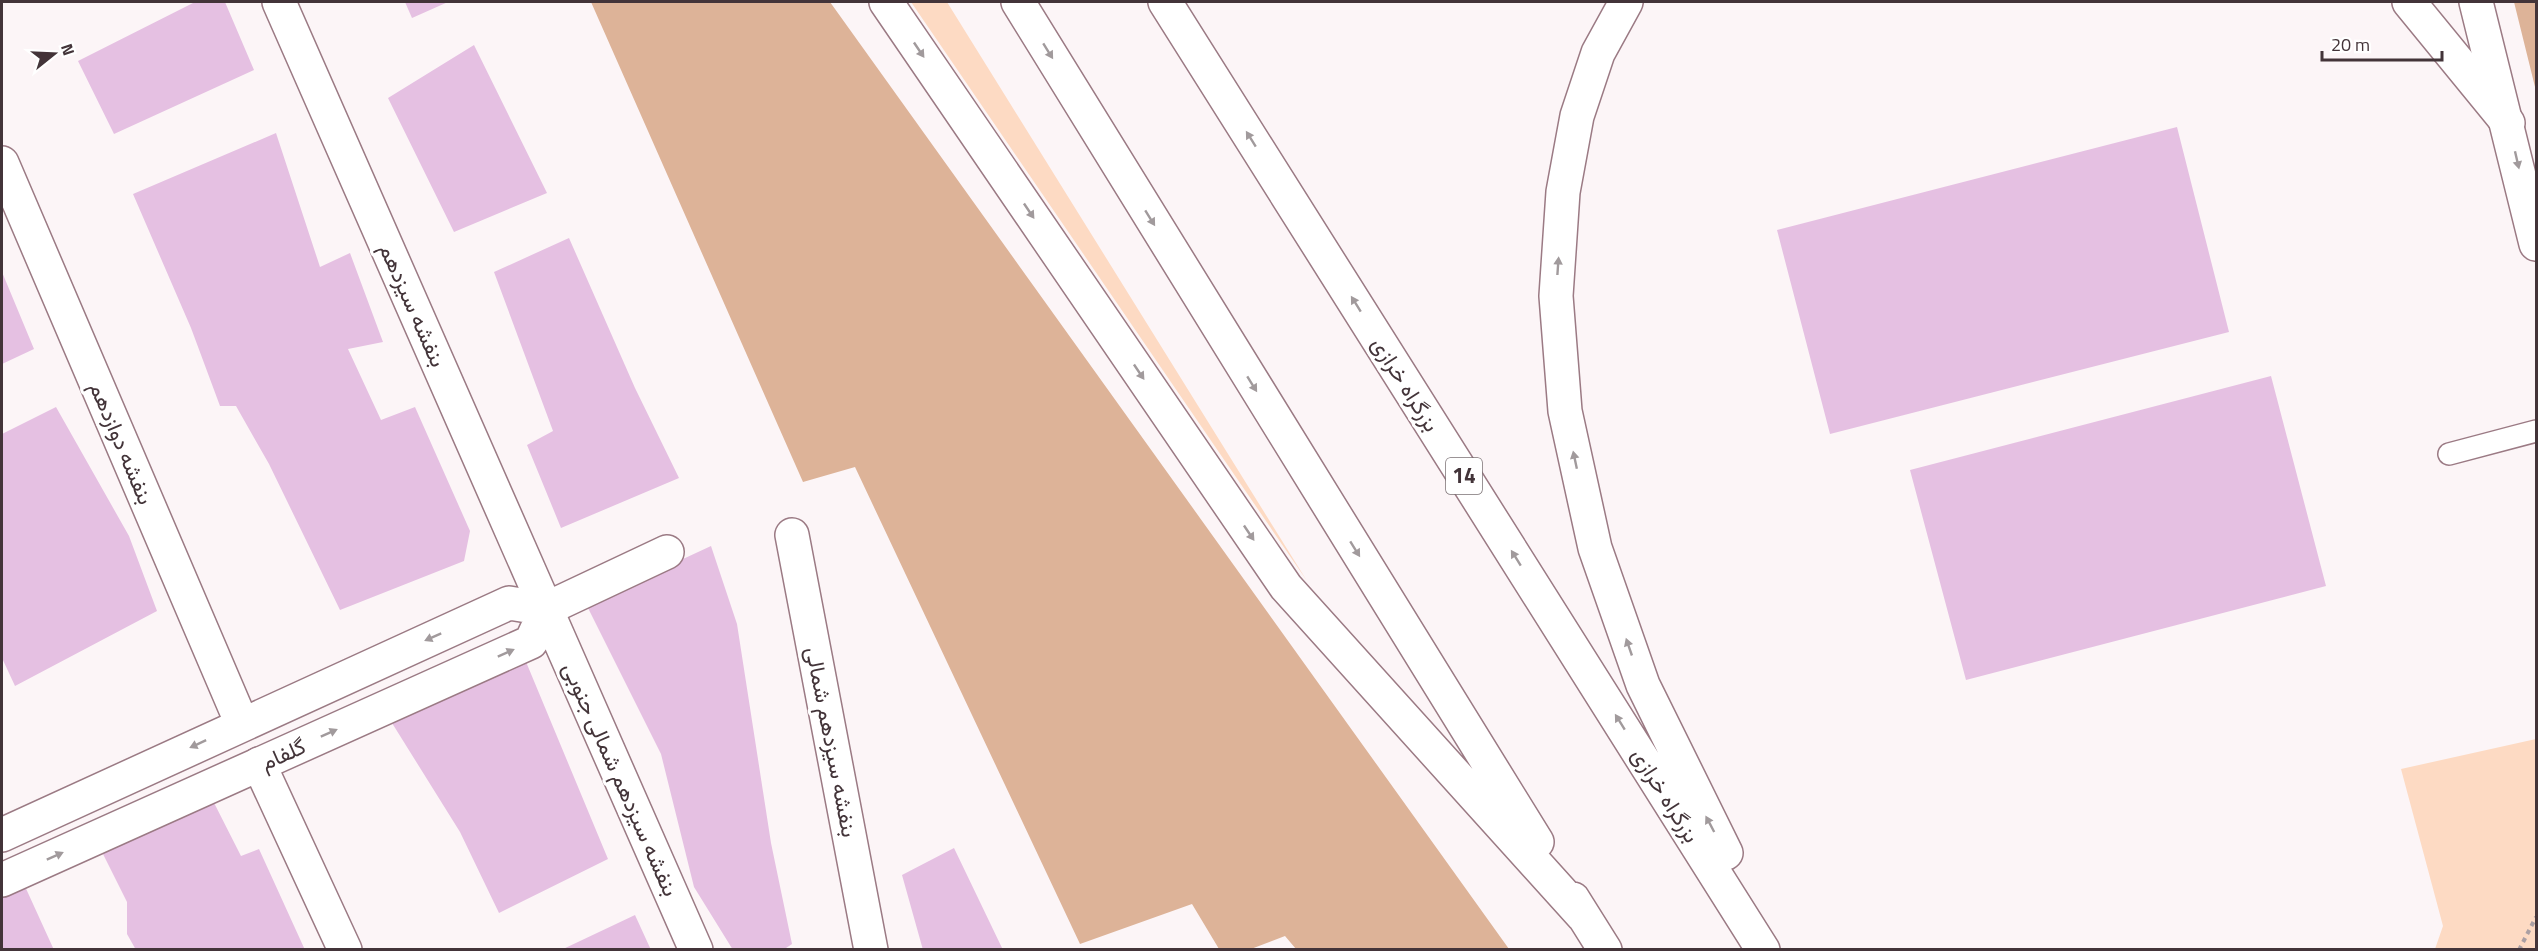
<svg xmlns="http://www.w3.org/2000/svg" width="2538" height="951" font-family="'Titillium Web',Vazirmatn,sans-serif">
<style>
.green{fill:#fddac3}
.forest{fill:#ddb398}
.building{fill:#e5c0e2}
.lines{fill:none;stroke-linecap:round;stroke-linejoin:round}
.lane-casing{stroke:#9b7a84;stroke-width:24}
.street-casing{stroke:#9b7a84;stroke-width:36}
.secondary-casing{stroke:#9b7a84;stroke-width:36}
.highway-casing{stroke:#9b7a84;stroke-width:36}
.path{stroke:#aa9fa3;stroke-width:4;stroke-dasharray:4.5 4.5;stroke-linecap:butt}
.lane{stroke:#fff;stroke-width:21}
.street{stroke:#fff;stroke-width:33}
.secondary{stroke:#fff;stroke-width:33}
.highway{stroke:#fff;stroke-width:33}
.oneway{fill:#a19a9c}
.labels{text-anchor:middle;stroke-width:6;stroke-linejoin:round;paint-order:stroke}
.shield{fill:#fff;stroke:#7b7174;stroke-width:1.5}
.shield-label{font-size:21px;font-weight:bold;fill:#433439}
.street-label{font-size:22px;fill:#433439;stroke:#fff}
</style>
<rect width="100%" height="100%" fill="#fcf5f7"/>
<path class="green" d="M911,2H947L1307,581Z
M2536,739V949H2435L2443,926L2401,769Z"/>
<path class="forest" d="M591,2H830L1509,949H1296L1285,936L1251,949H1219L1192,904L1080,944L855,467L803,482Z
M2514,2H2536V91Z"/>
<path class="building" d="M195,2H225L254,70L114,134L78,61Z
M405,2H448L412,18Z
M474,45L547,193L454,232L388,98Z
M2177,127L2229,332L1830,434L1777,230Z
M276,133L320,267L350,253L383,342L348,349L381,420L415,407L470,531L464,561L340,610L269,464L236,406H220L191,328L133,194Z
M569,238L635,388L679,478L561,528L527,445L553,431L494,272Z
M2,272L34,349L2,364Z
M2271,376L2326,586L1966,680L1910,470Z
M56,407L129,536L157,611L15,686L2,658V434Z
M711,546L737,624L771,843L792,944L783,950H733L694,887L661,754L586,604Z
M524,657L608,859L499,913L460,832L392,723Z
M208,791L241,856L259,849L305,950H136L127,934V902L97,842Z
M954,848L1003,950H923L902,875Z
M23,882L54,950H2V892Z
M635,915L651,950H561Z"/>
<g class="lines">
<g class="lane-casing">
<path id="lane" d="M2449,454L2536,431"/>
</g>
<g class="street-casing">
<path id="street" d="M279,2L546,609L667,552
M2,163L242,724
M792,535L871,950
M259,764L345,950"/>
</g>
<g class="secondary-casing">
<path id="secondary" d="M2476,2L2536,244
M546,609L696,950
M2,835L509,603L546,609
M2,880L531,642L546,609"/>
</g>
<g class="highway-casing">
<path id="highway" d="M886,2L1286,587L1583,916
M1018,2L1537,842
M1165,2L1763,950
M1626,2L1598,53L1577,116L1563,192L1556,296L1565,411L1595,548L1643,685L1726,853
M2409,2L2508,123
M1573,899L1605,950"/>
</g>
<path class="path" d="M2519,950L2536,917"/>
<use href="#lane" class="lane"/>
<use href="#street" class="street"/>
<use href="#secondary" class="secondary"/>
<use href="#highway" class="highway"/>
</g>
<defs><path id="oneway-solid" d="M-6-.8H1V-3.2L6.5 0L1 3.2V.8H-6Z" transform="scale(1.5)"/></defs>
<g class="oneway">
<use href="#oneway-solid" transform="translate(919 50) rotate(56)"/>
<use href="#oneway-solid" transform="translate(1048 51) rotate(58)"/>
<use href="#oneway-solid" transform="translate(1251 139) rotate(-122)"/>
<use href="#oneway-solid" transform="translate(2517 160) rotate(77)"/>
<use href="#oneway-solid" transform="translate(1029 211) rotate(56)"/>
<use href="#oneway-solid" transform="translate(1150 218) rotate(58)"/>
<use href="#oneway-solid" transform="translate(1558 266) rotate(-86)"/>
<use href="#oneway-solid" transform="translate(1356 304) rotate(-122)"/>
<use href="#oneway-solid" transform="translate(1139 372) rotate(56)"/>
<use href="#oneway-solid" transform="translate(1252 384) rotate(58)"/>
<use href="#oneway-solid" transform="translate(1575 460) rotate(-102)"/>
<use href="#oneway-solid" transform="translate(1249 533) rotate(56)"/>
<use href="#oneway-solid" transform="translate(1355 549) rotate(58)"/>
<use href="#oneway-solid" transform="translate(1516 558) rotate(-122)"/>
<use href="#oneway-solid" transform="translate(433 637) rotate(156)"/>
<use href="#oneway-solid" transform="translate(1629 647) rotate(-109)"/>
<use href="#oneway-solid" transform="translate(506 653) rotate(-24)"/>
<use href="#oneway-solid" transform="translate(1620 722) rotate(-122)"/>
<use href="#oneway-solid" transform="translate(329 733) rotate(-24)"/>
<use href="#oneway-solid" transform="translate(198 744) rotate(155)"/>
<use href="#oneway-solid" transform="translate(1710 824) rotate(-118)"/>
<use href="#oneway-solid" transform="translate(55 856) rotate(-24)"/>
</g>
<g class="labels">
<rect class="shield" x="1446" y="458" width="36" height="36" rx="4.5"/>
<g class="shield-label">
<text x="1464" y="483">14</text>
</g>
<g class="street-label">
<text transform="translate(413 305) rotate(66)" y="8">بنفشه سیزدهم</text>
<text transform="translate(1406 384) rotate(58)" y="8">بزرگراه خرازی</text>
<text transform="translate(122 443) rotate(67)" y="8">بنفشه دوازدهم</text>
<text transform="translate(832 742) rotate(79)" y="8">بنفشه سیزدهم شمالی</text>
<text transform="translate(283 754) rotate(-24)" y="8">گلفام</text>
<text transform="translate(621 779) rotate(66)" y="8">بنفشه سیزدهم شمالی جنوبی</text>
<text transform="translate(1666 795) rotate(58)" y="8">بزرگراه خرازی</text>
</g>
</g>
<rect width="2538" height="951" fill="none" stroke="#433439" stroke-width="6"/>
<g transform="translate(54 54) rotate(72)" stroke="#ffffff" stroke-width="4.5" paint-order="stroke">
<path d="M0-4.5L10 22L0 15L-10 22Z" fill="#433439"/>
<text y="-9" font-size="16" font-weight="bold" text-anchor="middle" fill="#433439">N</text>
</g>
<path d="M2322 51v9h120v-9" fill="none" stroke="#433439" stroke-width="3"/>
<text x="2331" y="51" font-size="18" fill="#433439" stroke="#ffffff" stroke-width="4.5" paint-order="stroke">20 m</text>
</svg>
